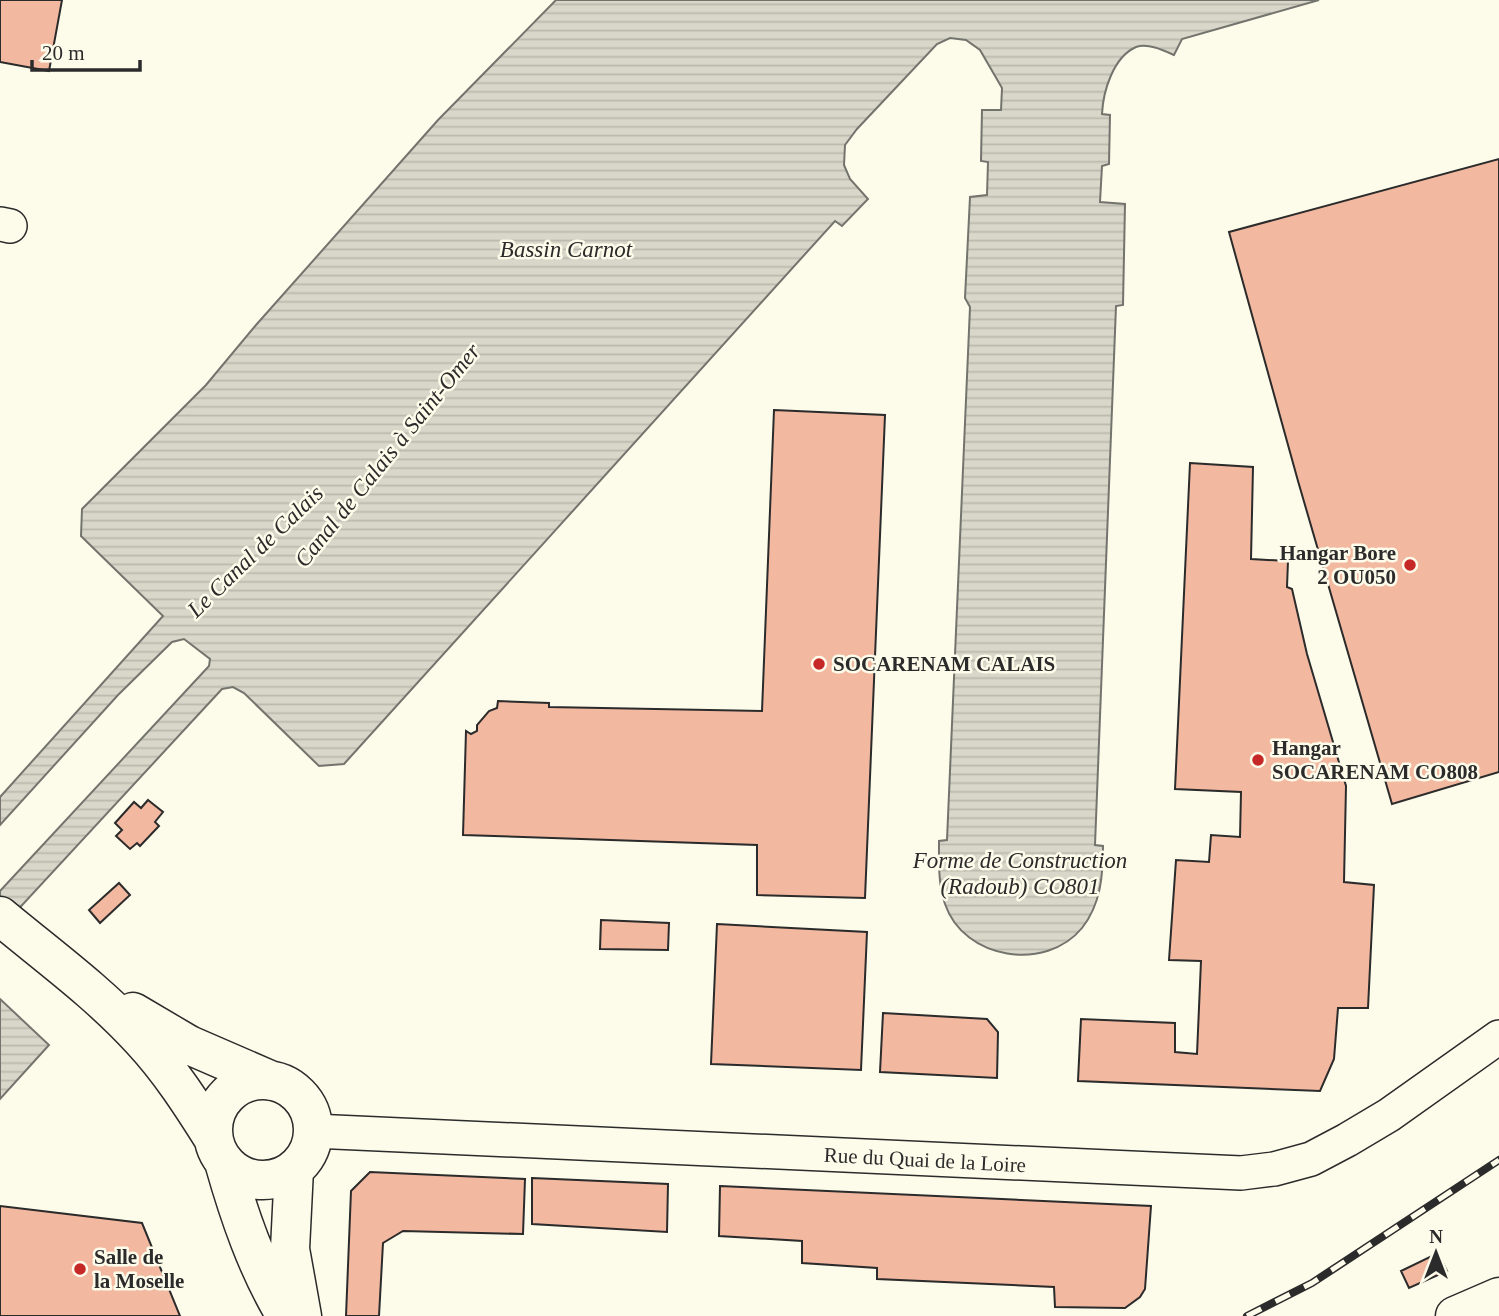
<svg xmlns="http://www.w3.org/2000/svg" width="1499" height="1316" font-family="Georgia,serif">
<style>
.water{fill:url(#water-rules);stroke:#74746e;stroke-width:2}
.building{fill:#f2b8a0;stroke:#2b2b2b;stroke-width:2}
.lines{fill:none;stroke-linecap:round;stroke-linejoin:round}
.street-casing{stroke:#2b2b2b;stroke-width:36}
.secondary-casing{stroke:#2b2b2b;stroke-width:41}
.street{stroke:#fdfbea;stroke-width:33}
.secondary{stroke:#fdfbea;stroke-width:38}
.rail-casing{stroke:#2b2b2b;stroke-width:8}
.rail{stroke:#fdfbea;stroke-width:5;stroke-dasharray:16;stroke-linecap:butt}
.poi-dot{fill:#c62828;stroke:#fdfbea;stroke-width:2.5}
.labels{text-anchor:middle;stroke-width:5;stroke-linejoin:round;paint-order:stroke}
.poi-label{font-size:21px;font-weight:bold;fill:#2b2b2b;stroke:#fdfbea;text-anchor:start}
.street-label{font-size:21px;fill:#2b2b2b;stroke:#fdfbea}
.water-label{font-size:23px;font-style:italic;fill:#2b2b2b;stroke:#fdfbea}
</style>
<defs>
<pattern id="water-rules" width="6" height="5" patternUnits="userSpaceOnUse" patternTransform="scale(1.75)"><rect width="6" height="5" fill="#d8d7c9"/><path d="M0 2.5h6" fill="none" stroke="#bab9ad"/></pattern>
</defs>
<rect width="100%" height="100%" fill="#fdfbea"/>
<path class="water" d="M556,0H1319L1182,39L1174,55C1163,50 1148,43 1136,47C1113,57 1103,92 1102,114L1110,115L1109,164L1102,166L1100,202L1125,204L1123,305L1116,306L1095,845L1103,846C1103,875 1101,904 1082,928C1046,972 964,960 945,904C938,884 939,862 939,841L947,840L970,307L965,298L970,197L987,195L988,162L981,161L982,110H1001L1002,88L980,50L966,40L950,38L937,44L857,129L845,145L844,165L850,179L868,199L842,226L835,221L344,764L319,766L244,693L233,687L222,689L0,929V891L209,666L210,659L184,639L172,642L118,695L0,825V797L163,616L81,536L82,509L206,385L256,325L438,120Z
M0,999L49,1045L0,1099Z"/>
<path class="building" d="M0,0H62L49,71L0,62Z
M1499,159V772L1392,804L1298,481L1229,232Z
M774,410L885,415L865,898L757,895V845L463,835L466,731L471,734L477,731V725L489,711L497,708L498,701L549,703V707L762,711Z
M1190,463L1253,467L1251,559L1288,561L1287,587L1292,589L1307,654L1346,786L1344,882L1374,885L1368,1008H1338L1334,1059L1320,1091L1078,1081L1081,1019L1175,1023V1052L1197,1054L1201,961L1169,960L1176,860L1209,862L1211,835L1240,837L1241,792L1175,789Z
M148,800L163,812L155,822L159,826L140,846L137,843L130,849L116,836L122,830L115,823L134,802L141,808Z
M119,883L130,895L100,923L89,910Z
M601,920L669,923L668,950L600,949Z
M717,924L867,932L861,1070L711,1064Z
M883,1013L987,1019L998,1032L997,1078L880,1072Z
M370,1172L525,1179L523,1234L403,1231L383,1243L379,1316H346L351,1191Z
M532,1178L668,1184L667,1232L532,1224Z
M720,1186L1151,1206L1145,1289L1140,1297L1125,1308L1055,1307L1054,1287L877,1279V1268L802,1263V1241L719,1236Z
M0,1206L142,1223L180,1316H0Z
M1438,1253L1447,1271L1409,1288L1401,1271Z"/>
<g class="lines">
<g class="street-casing">
<path id="street" d="M0,224L10,226
M313,1131L1241,1173L1274,1169L1311,1159L1347,1140L1389,1115L1499,1037"/>
</g>
<g class="secondary-casing">
<path id="secondary" d="M0,916C48,956 98,992 141,1039C169,1069 191,1103 213,1138
M133,1012L189,1045L272,1081
M213 1130a50 50 0 1 1 100 0a50 50 0 1 1-100 0Z
M224,1162C239,1215 257,1268 286,1316
M294,1169L290,1249L302,1316
M1455,1316L1499,1297"/>
</g>
<use href="#street" class="street"/>
<use href="#secondary" class="secondary"/>
<g class="rail-casing">
<path id="rail" d="M1247,1316L1312,1283L1499,1160"/>
</g>
<use href="#rail" class="rail"/>
</g>
<g class="poi-dot">
<circle cx="1410" cy="565" r="7"/>
<circle cx="819" cy="664" r="7"/>
<circle cx="1258" cy="760" r="7"/>
<circle cx="80" cy="1269" r="7"/>
</g>
<g class="labels">
<g class="poi-label">
<text x="1396" y="560" text-anchor="end">Hangar Bore<tspan x="1396" dy="24">2 OU050</tspan></text>
<text x="833" y="671">SOCARENAM CALAIS</text>
<text x="1272" y="755">Hangar<tspan x="1272" dy="24">SOCARENAM CO808</tspan></text>
<text x="94" y="1264">Salle de<tspan x="94" dy="24">la Moselle</tspan></text>
</g>
<g class="street-label">
<text transform="translate(925 1160) rotate(3)" y="7">Rue du Quai de la Loire</text>
</g>
<g class="water-label">
<text x="566" y="257">Bassin Carnot</text>
<text transform="translate(387 455) rotate(-51)" y="8">Canal de Calais à Saint-Omer</text>
<text transform="translate(255 551) rotate(-44)" y="8">Le Canal de Calais</text>
<text x="1020" y="868">Forme de Construction<tspan x="1020" dy="26">(Radoub) CO801</tspan></text>
</g>
</g>
<g transform="translate(1436 1253)" stroke="#fdfbea" stroke-width="5" paint-order="stroke">
<path d="M0-5L12 26L0 18L-12 26Z" fill="#2b2b2b"/>
<text y="-10" font-size="19" font-weight="bold" text-anchor="middle" fill="#2b2b2b">N</text>
</g>
<path d="M32 60v10h108v-10" fill="none" stroke="#2b2b2b" stroke-width="3.5"/>
<text x="42" y="60" font-size="21" fill="#2b2b2b" stroke="#fdfbea" stroke-width="5" paint-order="stroke">20 m</text>
</svg>
